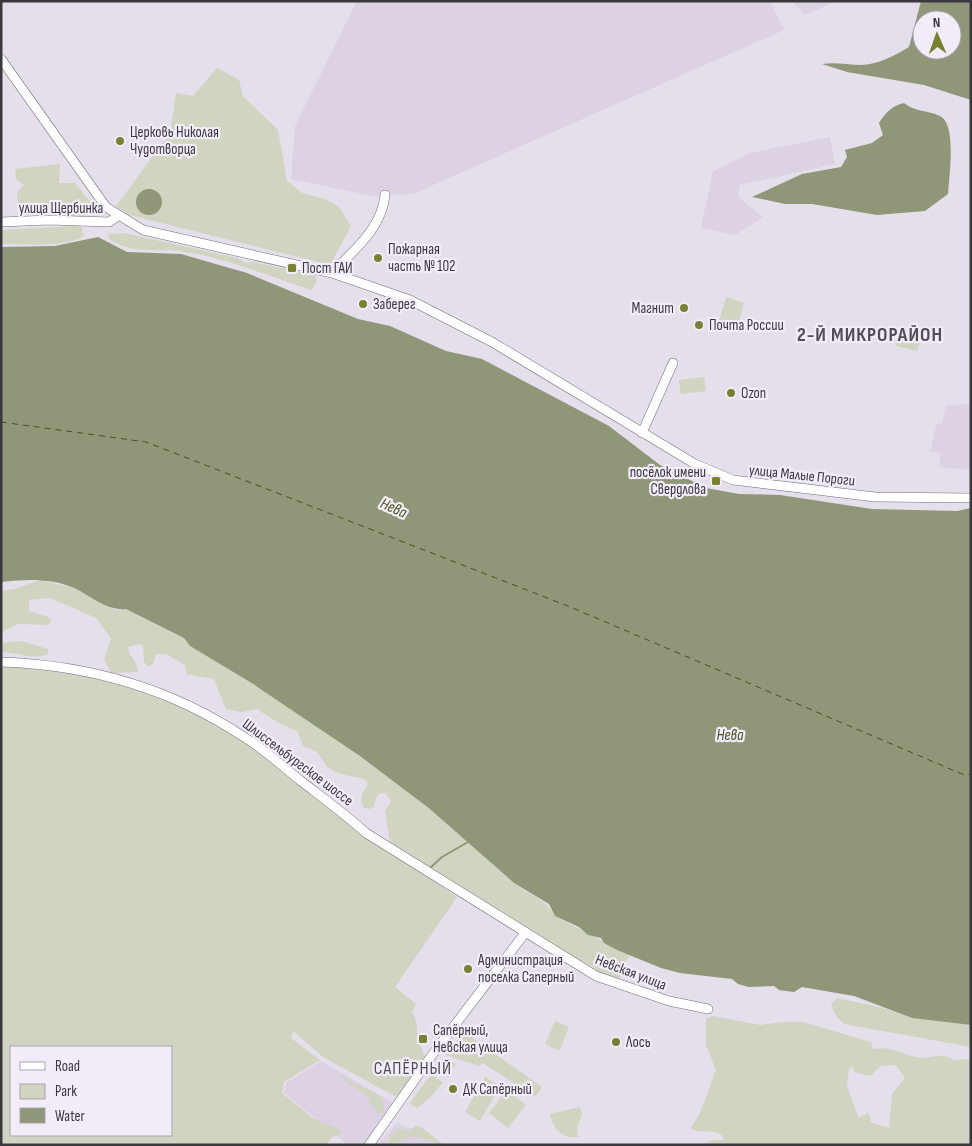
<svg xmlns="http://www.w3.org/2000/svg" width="972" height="1146" font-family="'Sofia Sans Condensed',sans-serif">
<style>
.built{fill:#dcd2e4}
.green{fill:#d0d4c0;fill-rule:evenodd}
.water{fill:#909678;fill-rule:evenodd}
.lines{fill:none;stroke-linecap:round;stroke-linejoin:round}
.stream{stroke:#909678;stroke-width:2}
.ferry{stroke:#484f1c;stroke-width:1;stroke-dasharray:6 5;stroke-linecap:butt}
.minor-casing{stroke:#736d77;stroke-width:10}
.minor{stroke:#fff;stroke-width:9}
.poi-dot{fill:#77822f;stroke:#f2ecf8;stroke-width:2}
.labels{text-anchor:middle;stroke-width:4.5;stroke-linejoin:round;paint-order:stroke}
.poi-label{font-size:15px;fill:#3b383d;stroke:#f2ecf8;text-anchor:start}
.street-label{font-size:15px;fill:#3b383d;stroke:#f2ecf8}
.water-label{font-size:16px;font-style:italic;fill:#484f1c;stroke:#f2ecf8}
.quarter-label{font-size:18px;letter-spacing:1px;fill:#524d57;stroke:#f2ecf8}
.district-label{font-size:20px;font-weight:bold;letter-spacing:1px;fill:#524d57;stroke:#f2ecf8}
</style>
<rect width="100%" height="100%" fill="#e5dfeb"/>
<path class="built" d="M357,1H770L784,30L413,194L372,196L291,179L295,126Z
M792,1H838L804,15Z
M830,137L835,164L740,185L738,197L763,217L735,235L701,228L713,171L750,153Z
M962,404L971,405V470L939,467L941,453L930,451L936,425L942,423L946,406Z
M321,1061L395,1104L364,1145H348L284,1093L286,1083Z
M398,1122L406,1128H411L434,1145H378Z"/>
<path class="green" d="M217,68L239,80L243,96L278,130L287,181L302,193L328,200L339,207L351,226L330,265L129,215L116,206L170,133L176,93L193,96Z
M60,164L59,183H75L95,208L91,215L83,216L19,215L17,193L24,185L16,179L15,169Z
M75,226L81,227L84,236C65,248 24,244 1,244V230Z
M124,233L237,258L247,263L253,262L315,275L317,280L312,290C270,277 225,257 180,251C151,248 138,255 110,240L108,236L109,234Z
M726,297L744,303L736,333L717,328Z
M900,329L922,335L917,351L896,346Z
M704,377L706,391L681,394L679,380Z
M40,580L73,588L116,610L126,609L184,638L190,646C273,696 354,748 429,808C458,831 484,858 511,881C527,894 545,898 555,916L629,955L618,981L597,973L595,968C524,931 455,888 390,842L385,811L391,802L386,793H381L377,796L374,806L370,809L364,808C358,798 363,793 368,784L365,779L340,774L327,767L317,752L303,746L297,731L275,721L257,709L241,712L226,709L214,679L186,674L185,665L166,654H156L153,664L148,666L144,662L143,646L139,644L128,647C128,656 138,661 138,672L111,673L104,659L111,639L96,618L50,598L29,600V611L46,616L51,620L49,625L18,624L1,632V591L15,589Z
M21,641L48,649V654C34,661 17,652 1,652V643Z
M1,666C65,671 129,681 188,709C236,732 276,767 319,798C364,833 410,865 457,897L395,987L416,1004L412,1012C418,1020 416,1031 419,1041C421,1049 424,1050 426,1061L398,1098L323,1057L293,1031L291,1038L320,1060L284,1082L282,1093L313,1118L341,1130V1134L332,1137L327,1145H1ZM11,1047H171V1135H11Z
M837,998L883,1008L912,1018L971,1025V1047L844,1024L836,1016L831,1005Z
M713,1016L760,1025L783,1022H803L871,1042L873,1049C889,1046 899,1053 915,1057C927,1060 943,1051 953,1060L971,1059V1145H701L712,1140H723V1136C714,1128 701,1135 691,1128L700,1113L716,1070L706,1045V1019ZM896,1065L905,1078L892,1094L889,1128L870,1122L871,1117L868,1113L859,1118L847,1086L849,1069L853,1067L854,1072L870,1076L881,1066Z
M555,1021L569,1027L559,1051L545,1044Z
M464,1032L542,1087L535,1097L483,1063L479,1066L446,1055Z
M443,1058L456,1064L447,1076L440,1072L436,1078L443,1082L430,1098L417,1108L410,1103Z
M330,1070L382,1097L384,1113H377L375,1108L369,1104L370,1098Z
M485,1077L500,1086L480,1121L465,1112Z
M507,1090L526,1105L508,1128L489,1113Z
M580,1107L582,1115L577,1127L578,1137C562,1139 553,1129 550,1114Z
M415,1126L421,1127L444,1145C431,1145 421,1134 406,1138C398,1140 399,1145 388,1145L390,1137L397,1129L410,1131Z"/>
<path class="water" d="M921,1H971V100L924,85L847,72L822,64C835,62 848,65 861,65C877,65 896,55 909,47ZM922,20H952V50H922Z
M904,103C915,112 927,110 940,116C957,124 949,177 948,194L925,211L877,215L812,204H785L752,197L802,174L841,167L847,157L845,150L872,143L883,135L879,123C886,112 892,106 904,103Z
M136 202a13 13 0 1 1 26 0a13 13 0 1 1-26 0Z
M98,237L127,252L181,254L247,273L358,319L390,326L446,351L482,359L609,426L660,465L706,488L739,494L780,495L872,509L957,511L971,508V1025L912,1018L854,996L802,987L794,992L779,990L774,986L749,987L738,984L732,979L680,973L661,968L617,950L604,943L601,938L588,935L579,927L555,916L549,904L514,883L430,809L360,756L253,684L190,646L184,638L126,609C107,611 91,596 74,588C51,578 26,579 1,582V247L55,246Z"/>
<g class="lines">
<path class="stream" d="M430,868L442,857L468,842"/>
<path class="ferry" d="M1,422L146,442L568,606L962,774L971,775"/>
<g class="minor-casing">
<path id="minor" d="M1,59L106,207L143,230L332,273L410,300L492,342L695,464L733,480L875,497L971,498
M1,222L49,220L109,222L118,216
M332,273C354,250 382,228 385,195
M642,433L673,363
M1,662C88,665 172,689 244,737C264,749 282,766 301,781C323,798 345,814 366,833L596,976L669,1001L708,1009
M369,1145L435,1051L525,933"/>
</g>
<use href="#minor" class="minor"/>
</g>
<g class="poi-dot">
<circle cx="120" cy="141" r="5"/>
<circle cx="378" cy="258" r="5"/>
<rect x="287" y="263" width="10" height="10" rx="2.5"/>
<circle cx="363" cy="304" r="5"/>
<circle cx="684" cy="308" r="5"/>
<circle cx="699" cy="325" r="5"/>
<circle cx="731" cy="393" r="5"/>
<rect x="711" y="476" width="10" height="10" rx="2.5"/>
<circle cx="468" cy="969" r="5"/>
<rect x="418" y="1034" width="10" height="10" rx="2.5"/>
<circle cx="616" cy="1042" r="5"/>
<circle cx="453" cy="1089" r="5"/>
</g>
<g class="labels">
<g class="poi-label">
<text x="130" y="137">Церковь Николая<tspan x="130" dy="17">Чудотворца</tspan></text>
<text x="388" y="254">Пожарная<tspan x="388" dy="17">часть № 102</tspan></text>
<text x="302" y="273">Пост ГАИ</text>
<text x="373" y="309">Заберег</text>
<text x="674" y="313" text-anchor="end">Магнит</text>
<text x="709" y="330">Почта России</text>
<text x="741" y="398">Ozon</text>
<text x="706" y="477" text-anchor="end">посёлок имени<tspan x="706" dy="17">Свердлова</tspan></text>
<text x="478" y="965">Администрация<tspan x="478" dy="17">поселка Саперный</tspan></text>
<text x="433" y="1035">Сапёрный,<tspan x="433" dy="17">Невская улица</tspan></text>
<text x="626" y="1047">Лось</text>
<text x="463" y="1094">ДК Сапёрный</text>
</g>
<g class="street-label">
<text x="61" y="213">улица Щербинка</text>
<text transform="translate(802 475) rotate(6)" y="5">улица Малые Пороги</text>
<text transform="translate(298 762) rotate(37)" y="5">Шлиссельбургское шоссе</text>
<text transform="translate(631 972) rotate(21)" y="5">Невская улица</text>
</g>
<g class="water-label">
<text transform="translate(394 507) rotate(24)" y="6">Нева</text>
<text x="730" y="740">Нева</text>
</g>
<g class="quarter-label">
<text x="413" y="1074">САПЁРНЫЙ</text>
</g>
<g class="district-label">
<text x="870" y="341">2-Й МИКРОРАЙОН</text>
</g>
</g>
<rect width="972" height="1146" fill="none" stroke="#3b383d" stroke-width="5"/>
<rect x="10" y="1046" width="162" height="90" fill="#f2ecf8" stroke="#a9a4ad"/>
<rect x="20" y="1062" width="25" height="8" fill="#ffffff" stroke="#a9a4ad"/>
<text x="55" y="1071" font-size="15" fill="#3b383d">Road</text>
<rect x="20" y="1084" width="25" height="15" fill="#d0d4c0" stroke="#a9a4ad"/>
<text x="55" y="1096" font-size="15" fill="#3b383d">Park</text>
<rect x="20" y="1108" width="25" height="15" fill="#909678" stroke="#a9a4ad"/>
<text x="55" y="1121" font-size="15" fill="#3b383d">Water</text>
<g transform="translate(937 35) rotate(358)"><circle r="24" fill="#f2ecf8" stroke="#a9a4ad"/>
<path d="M0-4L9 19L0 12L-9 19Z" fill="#77822f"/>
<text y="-8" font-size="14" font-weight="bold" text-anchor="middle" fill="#3b383d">N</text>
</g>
</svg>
